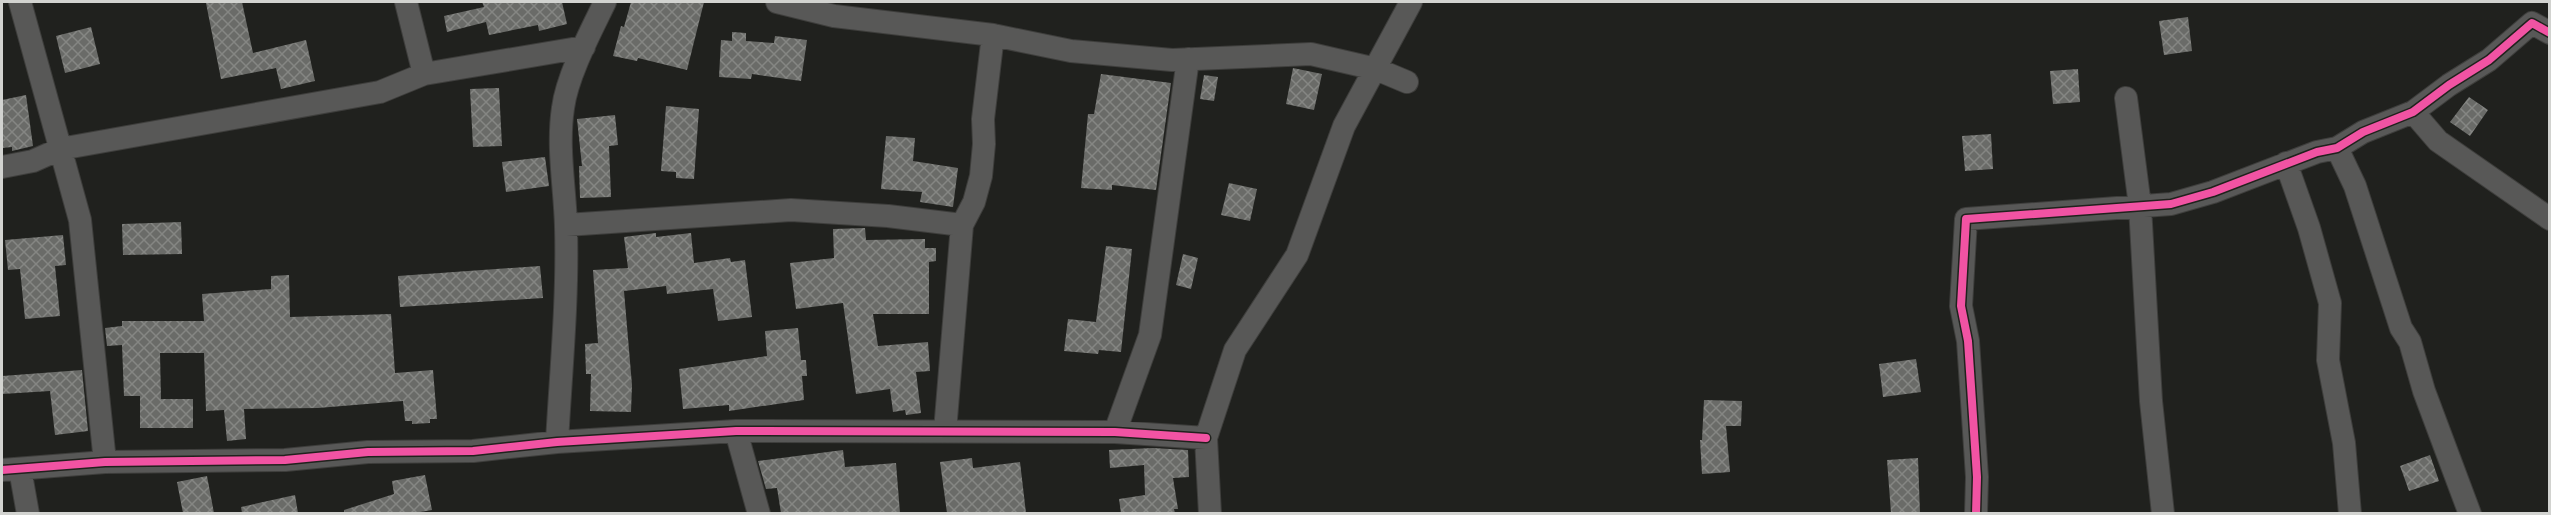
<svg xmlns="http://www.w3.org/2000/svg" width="2551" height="515" font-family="Commissioner,sans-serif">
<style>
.building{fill:url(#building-cross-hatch)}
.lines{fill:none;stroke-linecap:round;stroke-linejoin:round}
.minor-casing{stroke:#3e3e3c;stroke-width:24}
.minor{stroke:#585857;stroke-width:22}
.cycleway-casing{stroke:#20221d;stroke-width:11}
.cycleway{stroke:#f153a3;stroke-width:8}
</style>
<defs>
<pattern id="building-cross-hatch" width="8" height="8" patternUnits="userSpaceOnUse" patternTransform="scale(1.5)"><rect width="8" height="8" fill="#6a6b68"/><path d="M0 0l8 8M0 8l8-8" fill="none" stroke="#858683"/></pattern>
</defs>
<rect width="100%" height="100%" fill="#20211e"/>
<path class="building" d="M214,2H242L253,53L306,40L315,81L281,89L276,68L221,79L206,3Z
M482,2H562L567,24L539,31L538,25L489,35L486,22L447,32L444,16L484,7Z
M631,2H704L687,70L638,58L637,61L613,56L621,26L624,27Z
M2188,17L2192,51L2164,55L2159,21Z
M91,27L100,64L65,73L56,36Z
M732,32L746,33V41L774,43L775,36L807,40L801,81L752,74L751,79L719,77L721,40L732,41Z
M1293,68L1322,74L1314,110L1286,104Z
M2078,69L2080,102L2053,104L2050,71Z
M1101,74L1171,83L1156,190L1112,185V190L1081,188L1088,114H1094Z
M1204,75L1218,77L1214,101L1200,99Z
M499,88L502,146L473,147L470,89Z
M26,95L33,146L12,151V147L2,148V100Z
M2469,97L2488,110L2470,136L2450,122Z
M666,106L699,109L694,179L676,178V172L661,171Z
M615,115L618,145L609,146L611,197L580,198L579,166H582L577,119Z
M1991,134L1993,169L1965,171L1962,136Z
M886,136L915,138L913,161L958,168L953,207L920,202L922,192L881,189Z
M545,157L549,186L506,192L502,162Z
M1229,183L1257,189L1250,221L1221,215Z
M181,222L182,254L123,255L122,224Z
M865,228L866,240L925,239V248H936V261L929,262V314H873L878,346L928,342L930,371L916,372L921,413L906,415L905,410L893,412L890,389L856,394L843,303L796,309L790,263L834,258L833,229Z
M656,233V237L691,233L694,263L730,258L731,262L745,260L752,317L718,321L713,289L667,294L666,286L624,291L632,385L631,412L590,411L591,374H586L585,344L598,343L593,270L628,268L624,237Z
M63,235L66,265L55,266L60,316L25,319L20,269L8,270L5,240Z
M1106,246L1132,249L1121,352L1099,350L1098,354L1064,351L1068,319L1096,322Z
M1183,254L1198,258L1191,289L1176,285Z
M540,266L543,298L400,307L398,276Z
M289,275L290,317L391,314L395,373L433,370L437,419H430V423L412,424V421H405L403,401L318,408L244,409L246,439L227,441L224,410L206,411L204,353H160L161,399H193V428H140V396H124L122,345L107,346L105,328L122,326V321H204L202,294L271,289V276Z
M798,328L801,360H806L807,376H802L804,400L729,411V405L683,409L679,369L767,356L765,331Z
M1916,359L1921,392L1883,397L1879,364Z
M82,370L88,431L55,435L50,391L2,394V376Z
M1704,400L1742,401L1741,426H1726L1730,472L1702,474L1700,440H1702Z
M1153,448L1188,450L1189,477L1173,478L1178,509H1174L1175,513H1121L1119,499L1145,495L1144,465L1110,468L1109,450Z
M843,450L845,467L896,463L900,513H781L777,488L766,489L758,461Z
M2430,455L2439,481L2409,491L2400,466Z
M972,458L973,468L1020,462L1026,513H947L940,462Z
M1918,458L1920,513H1891L1887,460Z
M425,475L432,510L414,513H344V510L394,494L392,481Z
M207,476L214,513H183L177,482Z
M295,495L298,513H242L241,507Z"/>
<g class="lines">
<g class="minor-casing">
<path id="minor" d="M20,2L80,220L105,462
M406,2L424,74
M777,2L834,16L993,35L1071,51L1172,60L1311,54L1376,69L1407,82
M2126,98L2140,206L2151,401L2163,514
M2413,112L2438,141L2550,219
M2337,148L2355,186L2401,328L2410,342L2424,391L2470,514
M2286,163L2309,228L2330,303L2328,360L2344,443L2350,514
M2,167L33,161L60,149L380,92L424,74L584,47
M566,225L791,210L888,216L962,225
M736,431L759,514
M945,431L962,225L974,202L981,176L984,144L983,119L993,35
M1115,432L1150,335L1188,59
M557,442C561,370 568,299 566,227C565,187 557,148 563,108C567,76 591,31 605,2
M20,469L28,514
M2,470L105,462L285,460L368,452L473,451L557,442L736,431L1115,432L1206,438
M1210,514L1206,438L1235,350L1297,255L1344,126L1411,2
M1976,514L1977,477L1968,341L1961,306L1966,219L2171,204L2213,192L2317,152L2337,148L2363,132L2413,112L2449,85L2489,60L2532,23L2550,33"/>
</g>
<use href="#minor" class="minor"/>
<g class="cycleway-casing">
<path id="cycleway" d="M2,470L105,462L285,460L368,452L473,451L557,442L736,431L1115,432L1206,438
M1976,514L1977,477L1968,341L1961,306L1966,219L2171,204L2213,192L2317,152L2337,148L2363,132L2413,112L2449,85L2489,60L2532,23L2550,33"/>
</g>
<use href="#cycleway" class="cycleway"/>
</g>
<rect width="2551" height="515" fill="none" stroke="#d2d3d0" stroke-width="6"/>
</svg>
